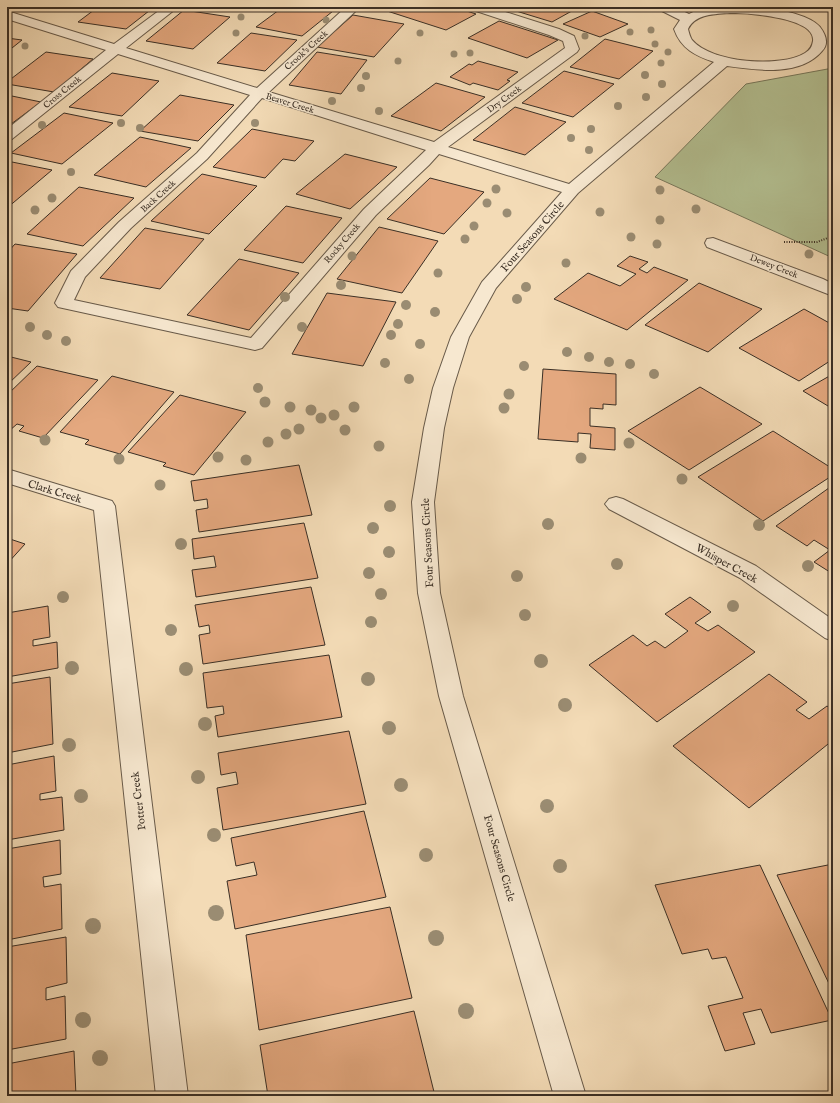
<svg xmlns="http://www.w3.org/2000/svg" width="840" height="1103" font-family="'IM FELL English',serif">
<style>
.green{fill:#b4c193;stroke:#77785c}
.building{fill:#e4a87f;stroke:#3a2f25}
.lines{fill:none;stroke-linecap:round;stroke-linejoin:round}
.minor-casing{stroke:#685a49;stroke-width:2}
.path{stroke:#3a2f25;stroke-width:2;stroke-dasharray:1 1.5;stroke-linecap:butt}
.minor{fill:#f7e8d0;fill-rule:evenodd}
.tree{fill:#9a8c72}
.labels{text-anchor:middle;stroke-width:3;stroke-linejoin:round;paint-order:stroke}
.far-street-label{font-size:9px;fill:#3a2f25;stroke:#f7e8d0}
.street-label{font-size:11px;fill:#3a2f25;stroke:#f7e8d0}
</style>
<rect width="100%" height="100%" fill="#f3dbb6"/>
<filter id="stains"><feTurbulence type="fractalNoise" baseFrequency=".005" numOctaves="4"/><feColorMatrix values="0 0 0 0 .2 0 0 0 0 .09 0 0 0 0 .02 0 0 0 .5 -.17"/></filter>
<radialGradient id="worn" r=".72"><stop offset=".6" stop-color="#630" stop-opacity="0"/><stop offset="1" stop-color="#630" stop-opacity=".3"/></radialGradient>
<path class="green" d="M833,68V258L655,177L746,84Z"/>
<path class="building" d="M98,7H154L126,29L78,22Z
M283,7H338L302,36L256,27Z
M391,7H454L476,14L446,30L384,10Z
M503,7H579L552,22Z
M184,10L230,17L193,49L146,41Z
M592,11L628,24L600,37L563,24Z
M353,15L404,24L374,57L317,47Z
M499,21L558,40L527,58L468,38Z
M251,33L297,40L265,71L217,63Z
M7,38L22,40L7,52Z
M605,39L653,51L619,79L570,67Z
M46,52L93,59L54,92L7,84V82Z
M317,52L367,60L341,94L289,85Z
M478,61L518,72L507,80L510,81L498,90L473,83L470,85L450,77L469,64L472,65Z
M564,71L614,84L573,117L522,103Z
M112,73L159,81L122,116L69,107Z
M436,83L485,97L441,131L391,116Z
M7,95L41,102L7,127Z
M180,95L234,105L198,141L140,131Z
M515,107L566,122L525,155L473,140Z
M64,113L113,123L62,164L11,153Z
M252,129L314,141L295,161L283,159L265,178L213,167Z
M140,137L191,148L146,187L94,175Z
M345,154L397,167L350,209L296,194Z
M7,161L52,170L7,208Z
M202,174L257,186L209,234L151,221Z
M430,178L484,192L444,234L387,219Z
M79,187L134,198L83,246L27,234Z
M286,206L342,218L303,263L244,250Z
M379,227L438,241L402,293L337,279Z
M145,228L204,239L160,289L100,278Z
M15,244L77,254L28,311L7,308V253Z
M630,256L648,262L639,269L647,273L654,267L688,280L627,330L554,299L588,273L620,286L636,274L617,266Z
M239,259L299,273L249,330L187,315Z
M699,283L762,309L708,352L645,325Z
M327,293L396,302L363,366L292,354Z
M804,309L833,325V359L799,381L739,348Z
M7,356L31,362L7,385Z
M37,366L98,380L43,438L19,431L24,426L17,424L9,431L7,430V395Z
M543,369L616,374V405L603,404V409L590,408V426L615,428V450L590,448L591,434L578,433V442L538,439Z
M833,374V409L803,391Z
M112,376L174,392L120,454L85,444L89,440L60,432Z
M700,387L762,424L689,470L628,431Z
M180,395L246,412L194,475L163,466L166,463L128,452Z
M773,431L833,469V475L763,521L698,477Z
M299,465L312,515L199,532L196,510L208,508L207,499L194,501L191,481Z
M833,485V574L814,562L830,550L814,540L807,546L776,526Z
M304,523L318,578L196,597L192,570L216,567L214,556L194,559L192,539Z
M7,538L25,544L7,564Z
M311,587L325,645L203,664L199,635L210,633L209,625L199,627L195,605Z
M690,597L711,612L695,623L708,631L718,625L755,652L657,722L589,665L633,635L647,646L655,641L665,648L688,631L665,614Z
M48,606L50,637L33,640V646L57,642L58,668L7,677V613Z
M329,655L342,717L218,737L215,716L224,714L223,706L207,708L203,673Z
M769,674L807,702L796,710L809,719L827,706L833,710V740L749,808L673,746Z
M50,677L53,744L7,753V684Z
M349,731L366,804L223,830L217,788L238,784L236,772L221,775L218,753Z
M54,756L56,791L40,794V800L62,797L64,830L7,840V765Z
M364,811L386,897L235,929L227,881L257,875L254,862L236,866L231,838Z
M60,840L61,874L43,877L44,887L61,884L62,929L7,940V849Z
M833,864V992L777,875Z
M760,865L832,1020L771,1033L761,1009L743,1013L755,1044L725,1051L708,1006L743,998L726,957L712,959L708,949L682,954L655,885Z
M390,907L412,998L259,1030L246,935Z
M66,937L67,983L46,988V1000L65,996L66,1039L7,1050V947Z
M414,1011L435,1096H290L289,1092L268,1096L260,1045Z
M74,1051L76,1096H7V1064Z"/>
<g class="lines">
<g class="minor-casing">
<path id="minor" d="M164,7H178L126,48L257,88L346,7H360L269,92L434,142L565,48L563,41L549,35L473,10L471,7H490L559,29L574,36L579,49L577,52L448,147L569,184L714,62C696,56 681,49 674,29L680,20L660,10L658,7H674L689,14C712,0 801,5 820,27C826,35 829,44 822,51C800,77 756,70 727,66L578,193L496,288L469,337L453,388L444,428L434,502L440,593L463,696L586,1096H554L439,696L418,593L412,502L424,428L433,388L451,337L482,282L562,192L439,154L429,165L376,215L262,348L255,350L58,307L55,303L71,271L119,222L197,153L250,95L118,54L12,139L7,140V129L106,50L7,19V11L114,44ZM730,13C746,13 816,17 813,41C812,47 810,50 805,53C781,68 711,63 692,40C690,37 689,33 688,29C695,14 715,14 730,13ZM262,98L426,150L364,209L251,338L74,300L85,277L131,228L207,159Z
M713,238L823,279L833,284V296L707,247L705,243L707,239Z
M7,469L112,501L115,506L188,1096H156L94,510L7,483Z
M616,497L623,499L756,566L833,620V641L825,638L740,578L609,509L605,504L609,499Z"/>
</g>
<path class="path" d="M784,242H817L833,236"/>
<use href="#minor" class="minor"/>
</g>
<g class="tree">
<circle cx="241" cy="17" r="3.5"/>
<circle cx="326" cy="20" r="3.5"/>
<circle cx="651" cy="30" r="3.5"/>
<circle cx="630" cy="32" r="3.5"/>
<circle cx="236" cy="33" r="3.5"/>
<circle cx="420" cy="33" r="3.5"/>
<circle cx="585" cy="36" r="3.5"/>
<circle cx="655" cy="44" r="3.5"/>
<circle cx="25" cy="46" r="3.5"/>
<circle cx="668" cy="52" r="3.5"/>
<circle cx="470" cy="53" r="3.5"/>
<circle cx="454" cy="54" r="3.5"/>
<circle cx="398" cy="61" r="3.5"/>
<circle cx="661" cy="63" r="3.5"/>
<circle cx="645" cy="75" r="4"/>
<circle cx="366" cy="76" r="4"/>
<circle cx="662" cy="84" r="4"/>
<circle cx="361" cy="88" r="4"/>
<circle cx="646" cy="97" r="4"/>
<circle cx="332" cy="101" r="4"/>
<circle cx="618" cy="106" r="4"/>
<circle cx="379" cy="111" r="4"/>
<circle cx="121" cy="123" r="4"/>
<circle cx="255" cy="123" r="4"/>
<circle cx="42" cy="125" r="4"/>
<circle cx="140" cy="128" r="4"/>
<circle cx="591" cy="129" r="4"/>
<circle cx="571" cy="138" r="4"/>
<circle cx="589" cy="150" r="4"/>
<circle cx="71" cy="172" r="4"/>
<circle cx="496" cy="189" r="4.5"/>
<circle cx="660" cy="190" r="4.5"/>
<circle cx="52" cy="198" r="4.5"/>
<circle cx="487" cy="203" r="4.5"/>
<circle cx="696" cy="209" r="4.5"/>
<circle cx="35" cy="210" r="4.5"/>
<circle cx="600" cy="212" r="4.5"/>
<circle cx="507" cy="213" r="4.5"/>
<circle cx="660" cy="220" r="4.5"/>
<circle cx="474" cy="226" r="4.5"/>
<circle cx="631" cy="237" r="4.5"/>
<circle cx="465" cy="239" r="4.5"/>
<circle cx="657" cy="244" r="4.5"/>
<circle cx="809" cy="254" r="4.5"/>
<circle cx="352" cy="256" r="4.5"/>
<circle cx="566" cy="263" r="4.5"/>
<circle cx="438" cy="273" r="4.5"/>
<circle cx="341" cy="285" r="5"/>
<circle cx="526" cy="287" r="5"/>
<circle cx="285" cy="297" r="5"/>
<circle cx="517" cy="299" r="5"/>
<circle cx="406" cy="305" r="5"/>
<circle cx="435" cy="312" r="5"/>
<circle cx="398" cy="324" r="5"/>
<circle cx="30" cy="327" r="5"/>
<circle cx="302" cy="327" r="5"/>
<circle cx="47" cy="335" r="5"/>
<circle cx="391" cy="335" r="5"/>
<circle cx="66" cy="341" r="5"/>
<circle cx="420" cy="344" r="5"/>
<circle cx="567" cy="352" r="5"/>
<circle cx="589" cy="357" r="5"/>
<circle cx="609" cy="362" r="5"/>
<circle cx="385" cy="363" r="5"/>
<circle cx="630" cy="364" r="5"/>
<circle cx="524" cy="366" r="5"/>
<circle cx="654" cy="374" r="5"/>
<circle cx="409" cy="379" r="5"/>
<circle cx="258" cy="388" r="5"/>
<circle cx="509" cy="394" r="5.5"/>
<circle cx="265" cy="402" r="5.5"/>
<circle cx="290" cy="407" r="5.5"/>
<circle cx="354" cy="407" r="5.5"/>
<circle cx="504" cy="408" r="5.5"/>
<circle cx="311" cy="410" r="5.5"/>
<circle cx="334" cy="415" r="5.5"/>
<circle cx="321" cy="418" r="5.5"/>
<circle cx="299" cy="429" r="5.5"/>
<circle cx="345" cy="430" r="5.5"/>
<circle cx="286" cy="434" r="5.5"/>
<circle cx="45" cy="440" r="5.5"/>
<circle cx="268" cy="442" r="5.5"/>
<circle cx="629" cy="443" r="5.5"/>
<circle cx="379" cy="446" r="5.5"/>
<circle cx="218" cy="457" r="5.5"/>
<circle cx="581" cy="458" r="5.5"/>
<circle cx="119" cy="459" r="5.5"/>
<circle cx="246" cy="460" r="5.5"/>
<circle cx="682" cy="479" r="5.5"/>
<circle cx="160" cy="485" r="5.5"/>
<circle cx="390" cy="506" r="6"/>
<circle cx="548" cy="524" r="6"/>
<circle cx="759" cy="525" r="6"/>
<circle cx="373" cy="528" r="6"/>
<circle cx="181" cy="544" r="6"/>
<circle cx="389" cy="552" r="6"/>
<circle cx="617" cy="564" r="6"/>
<circle cx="808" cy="566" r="6"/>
<circle cx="369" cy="573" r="6"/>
<circle cx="517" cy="576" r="6"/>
<circle cx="381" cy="594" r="6"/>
<circle cx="63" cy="597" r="6"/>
<circle cx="733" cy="606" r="6"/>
<circle cx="525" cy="615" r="6"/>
<circle cx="371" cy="622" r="6"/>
<circle cx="171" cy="630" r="6"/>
<circle cx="541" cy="661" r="7"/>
<circle cx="72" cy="668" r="7"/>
<circle cx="186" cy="669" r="7"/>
<circle cx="368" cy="679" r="7"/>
<circle cx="565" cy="705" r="7"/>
<circle cx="205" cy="724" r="7"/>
<circle cx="389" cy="728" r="7"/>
<circle cx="69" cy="745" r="7"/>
<circle cx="198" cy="777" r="7"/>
<circle cx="401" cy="785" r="7"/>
<circle cx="81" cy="796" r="7"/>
<circle cx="547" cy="806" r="7"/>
<circle cx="214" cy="835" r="7"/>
<circle cx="426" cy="855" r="7"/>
<circle cx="560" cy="866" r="7"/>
<circle cx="216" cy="913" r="8"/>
<circle cx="93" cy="926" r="8"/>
<circle cx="436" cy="938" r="8"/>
<circle cx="466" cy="1011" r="8"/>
<circle cx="83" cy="1020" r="8"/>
<circle cx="100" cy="1058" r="8"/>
</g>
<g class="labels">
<g class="far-street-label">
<text transform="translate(306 50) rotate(-42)" y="3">Crook's Creek</text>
<text transform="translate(62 92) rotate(-39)" y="3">Cross Creek</text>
<text transform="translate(504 99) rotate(-36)" y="3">Dry Creek</text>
<text transform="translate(290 103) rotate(17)" y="3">Beaver Creek</text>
<text transform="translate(158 196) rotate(-42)" y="3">Back Creek</text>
<text transform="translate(342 243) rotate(-49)" y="3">Rocky Creek</text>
<text transform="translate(774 266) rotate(21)" y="3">Dewey Creek</text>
</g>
<g class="street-label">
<text transform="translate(532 236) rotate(-49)" y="4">Four Seasons Circle</text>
<text transform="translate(55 491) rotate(17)" y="4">Clark Creek</text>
<text transform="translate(427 543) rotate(-93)" y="4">Four Seasons Circle</text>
<text transform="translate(727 563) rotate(29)" y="4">Whisper Creek</text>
<text transform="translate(138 801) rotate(-97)" y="4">Potter Creek</text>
<text transform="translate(500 858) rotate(74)" y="4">Four Seasons Circle</text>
</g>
</g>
<rect width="840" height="1103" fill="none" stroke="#f3dbb6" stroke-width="24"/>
<rect x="8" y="8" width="824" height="1087" fill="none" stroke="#3a2f25" stroke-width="2"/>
<rect x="12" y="12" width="816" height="1079" fill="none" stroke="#3a2f25"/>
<rect width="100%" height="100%" filter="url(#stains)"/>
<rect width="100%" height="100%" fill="url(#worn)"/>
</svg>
